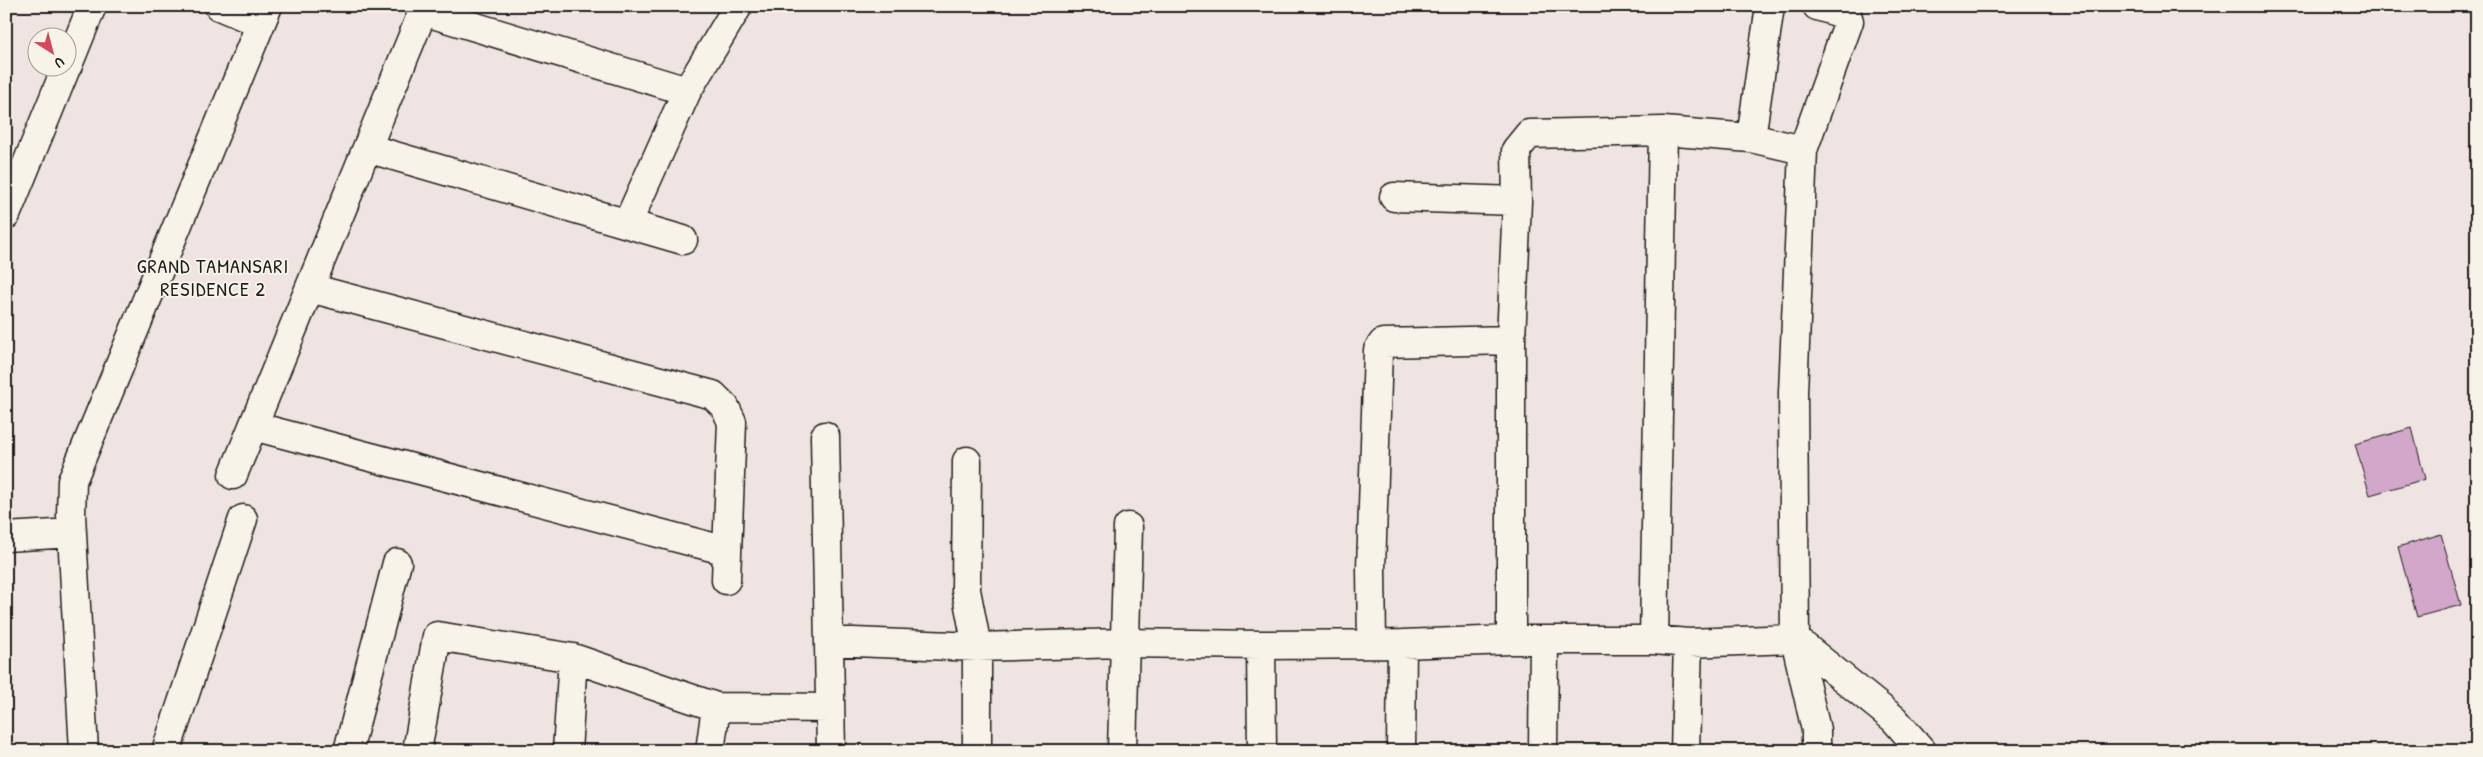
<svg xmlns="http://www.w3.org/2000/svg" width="2483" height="757" font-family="'Patrick Hand',sans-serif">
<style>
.building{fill:#d3a7ca;stroke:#1c1c1c}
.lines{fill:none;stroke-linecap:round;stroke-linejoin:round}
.minor-casing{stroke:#1c1c1c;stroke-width:31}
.minor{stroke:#f7f3e8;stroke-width:28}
.labels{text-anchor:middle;stroke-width:4;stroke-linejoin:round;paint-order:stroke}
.neighbourhood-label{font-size:20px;letter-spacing:1px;fill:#1c1c1c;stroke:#f7f3e8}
</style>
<rect width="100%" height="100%" fill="#f0e4e2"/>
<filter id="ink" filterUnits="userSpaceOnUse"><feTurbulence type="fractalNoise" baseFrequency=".02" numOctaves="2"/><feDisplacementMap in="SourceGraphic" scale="10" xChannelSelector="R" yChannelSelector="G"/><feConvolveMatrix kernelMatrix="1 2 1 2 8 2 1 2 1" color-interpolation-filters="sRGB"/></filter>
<g filter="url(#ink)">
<path class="building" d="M2412,428L2425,479L2370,495L2355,444Z
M2441,534L2461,605L2417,617L2398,547Z"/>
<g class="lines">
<g class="minor-casing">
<path id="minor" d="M219,6L260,23
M68,65L92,6
M687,91L738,6
M1751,138L1770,6
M367,148L683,240
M1803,150L1849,21L1847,15L1817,6
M1394,197L1517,201
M6,215L66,68
M310,288L713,395L725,407L732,422L726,580
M253,426L727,551
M825,436L831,751
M967,461L966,590L977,647V751
M233,475L423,11L687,91L628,222
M6,537L72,533
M1511,640V340L1517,201L1516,150L1529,134L1663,131L1751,138L1803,150L1793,393L1795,639L1816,730V751
M1654,640L1663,131
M829,641L977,647L1124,643L1261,645L1402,644L1511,640H1654L1688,643L1795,639L1894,719L1922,751
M1372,643L1371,569L1378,350L1383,343L1511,340
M1261,645L1262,751
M84,751L71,515L72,481L268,6
M166,751L243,519
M348,751L397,563
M417,751L437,636L573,658
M567,751L573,658L716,707L830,708
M710,751L716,707
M1122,751L1128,527
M1401,751L1402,644
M1543,751L1544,640
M1685,751L1688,643"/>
</g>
<use href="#minor" class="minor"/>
</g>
</g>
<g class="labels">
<g class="neighbourhood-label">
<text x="213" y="273">GRAND TAMANSARI<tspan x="213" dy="23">RESIDENCE 2</tspan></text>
</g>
</g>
<rect width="2483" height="757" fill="none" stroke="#f7f3e8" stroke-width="25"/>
<rect x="12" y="12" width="2458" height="732" fill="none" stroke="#1c1c1c" stroke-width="2" filter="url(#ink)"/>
<g transform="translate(52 52) rotate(144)"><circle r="24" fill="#f7f3e8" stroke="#9f9d96"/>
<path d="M0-4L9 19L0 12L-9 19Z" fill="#d1495b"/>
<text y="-8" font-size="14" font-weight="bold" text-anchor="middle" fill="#1c1c1c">U</text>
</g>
</svg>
